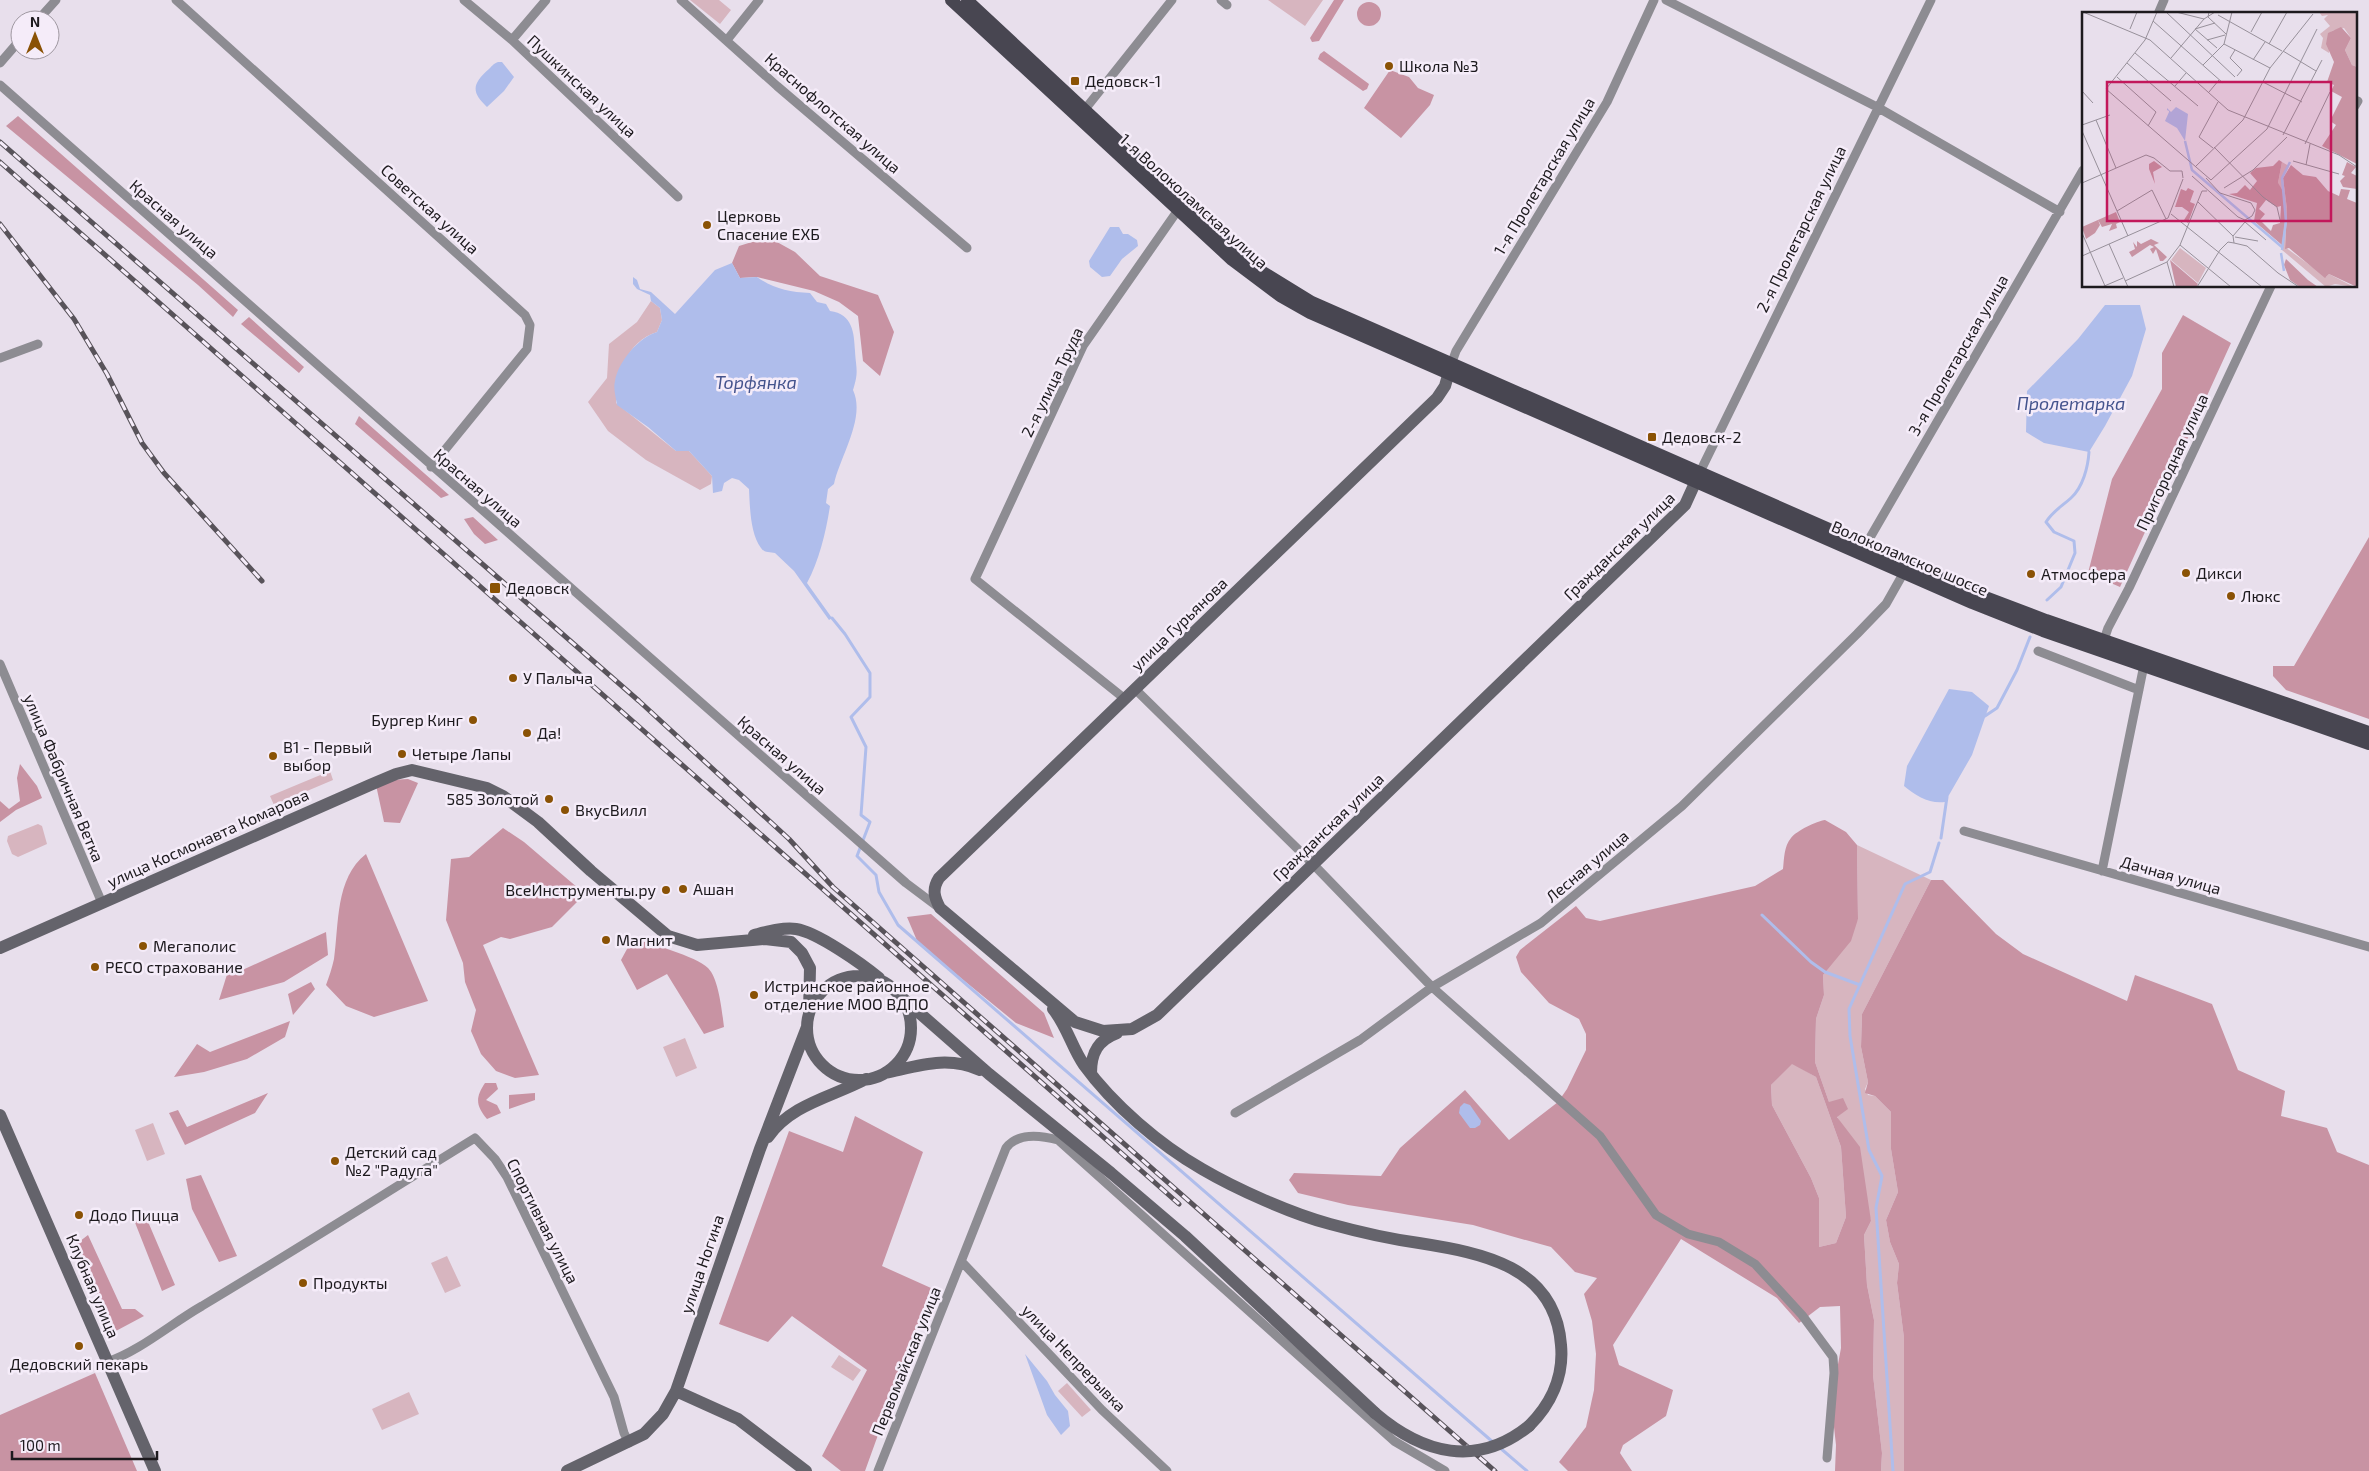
<svg xmlns="http://www.w3.org/2000/svg" width="2369" height="1471" font-family="'Exo 2',sans-serif">
<style>
.green{fill:#d7b5bf}
.forest{fill:#c893a3;fill-rule:evenodd}
.water{fill:#afbdeb}
.lines{fill:none;stroke-linecap:round;stroke-linejoin:round}
.stream{stroke:#afbdeb;stroke-width:3}
.street{stroke:#8d8c92;stroke-width:9}
.secondary{stroke:#64636b;stroke-width:12}
.primary{stroke:#484651;stroke-width:12}
.rail-casing{stroke:#58535a;stroke-width:5}
.rail{stroke:#f5ecf9;stroke-width:3;stroke-dasharray:9;stroke-linecap:butt}
.secondary-bridge{stroke:#64636b;stroke-width:12}
.poi-dot{fill:#8a5205;stroke:#f5ecf9;stroke-width:2}
.labels{text-anchor:middle;stroke-width:5;stroke-linejoin:round;paint-order:stroke}
.poi-label{font-size:16px;fill:#1d1a1e;stroke:#f5ecf9;text-anchor:start}
.street-label{font-size:16px;fill:#1d1a1e;stroke:#f5ecf9}
.water-label{font-size:18px;font-style:italic;fill:#44538d;stroke:#f5ecf9}
.inset-river{fill:none;stroke:#afbdeb;stroke-width:2.5}
.inset-road{fill:none;stroke:#97909a;stroke-width:1}
.view{fill:#c2185b;fill-opacity:0.15;stroke:#c2185b;stroke-width:2.5}
.inset-edge{fill:none;stroke:#1d1a1e;stroke-width:2.5}
</style>
<rect width="100%" height="100%" fill="#e8dfec"/>
<path class="green" d="M690,0H719L731,10L720,24Z
M1268,0H1323L1305,26Z
M651,301L660,308L662,320L657,332C627,341 616,375 616,403L676,451H689L712,476L711,484L700,490L646,460L608,431L588,402L607,378L609,344L637,322Z
M330,771L333,780L274,805L270,796Z
M38,824L42,826L47,844L18,857L12,854L7,841L8,836Z
M1857,845L1931,880L1862,1014L1861,1047L1868,1082L1865,1089L1868,1095L1875,1096L1891,1112V1149L1898,1192L1886,1220L1890,1242L1899,1264L1897,1283L1904,1338V1471H1881L1882,1453L1873,1375L1874,1320L1867,1285L1864,1235L1871,1221L1840,1122L1829,1102L1815,1062L1816,1019L1824,995L1823,975L1858,919Z
M685,1038L697,1068L676,1077L663,1047Z
M1792,1063L1816,1077L1841,1147L1846,1217L1836,1243L1819,1247V1198L1811,1178L1772,1105L1771,1085Z
M153,1123L165,1154L147,1161L135,1130Z
M447,1256L461,1286L445,1293L431,1263Z
M839,1355L861,1370L853,1381L831,1367Z
M1067,1383L1091,1410L1082,1417L1058,1391Z
M409,1392L419,1414L382,1430L372,1409Z"/>
<path class="forest" d="M1334,0H1344L1319,41L1312,42L1310,38Z
M1357 14a12 12 0 1 1 24 0a12 12 0 1 1-24 0Z
M1324,51L1369,84L1367,89L1363,91L1318,59L1320,54Z
M1390,70L1409,77L1418,88L1434,95L1430,105L1401,138L1364,108Z
M18,116L238,310L233,317L198,285L6,126Z
M768,237L795,252L820,276L878,295L894,332L880,376L863,361L858,316L839,302L814,291L757,277L740,278L732,263L739,246Z
M2183,315L2231,343L2120,587L2088,573L2112,479L2162,389V353Z
M249,317L304,367L299,373L241,324Z
M359,416L449,495L441,498L355,424Z
M473,517L498,540L485,544L474,534L464,519Z
M2369,537V719L2286,690L2273,676V666H2294Z
M20,764L37,786L42,798L16,810L0,822V801L9,809L20,801L17,778Z
M408,779L418,783L400,823L384,822L376,785L391,780Z
M1825,820L1846,832L1857,845L1858,919L1851,941L1823,975L1824,995L1816,1019L1815,1062L1829,1102L1843,1098L1848,1109L1837,1117L1860,1147L1871,1221L1864,1235L1867,1285L1874,1320L1873,1375L1882,1453L1881,1471H1835L1836,1445L1833,1418L1836,1375L1841,1348L1840,1306L1820,1307L1799,1323L1777,1298L1681,1239L1613,1345L1619,1365L1673,1390L1666,1416L1623,1445L1620,1453L1632,1471H1568L1559,1462L1586,1427L1594,1390L1596,1354L1592,1321L1584,1294L1597,1278L1575,1272L1551,1247L1511,1236L1473,1225L1348,1205L1298,1193L1289,1180L1294,1173L1381,1176L1400,1148L1465,1090L1509,1140L1558,1102L1567,1089L1586,1050V1034L1579,1019L1549,1003L1521,972L1516,957L1520,950L1576,906L1586,918L1600,921L1755,886L1783,869C1784,859 1784,846 1791,838C1796,831 1817,821 1825,820ZM1792,1064L1816,1077L1841,1147L1846,1217L1836,1243L1819,1247V1198L1811,1178L1772,1105L1771,1085Z
M503,828L524,842L585,894L552,927L510,939L501,937L483,945L539,1075L515,1078L496,1071L481,1054L471,1031L476,1010L465,982L463,963L446,920L451,859L469,857Z
M366,854L428,1001L374,1017L346,1006L326,985C329,977 332,968 334,959C339,925 335,878 366,854Z
M1931,880H1943L1996,934L2023,954L2127,1001L2135,975L2212,1004L2238,1070L2285,1091L2281,1116L2327,1128L2337,1152L2369,1165V1471H1904V1338L1897,1283L1899,1264L1890,1242L1886,1220L1898,1192L1891,1149V1112L1875,1096L1865,1093L1868,1082L1861,1047L1862,1014Z
M931,914L1044,1013L1054,1038L1016,1023L918,943L907,917Z
M326,932L328,955L284,982L219,1000L230,965L238,972Z
M633,938C650,944 696,956 708,968C719,979 722,1012 724,1027L704,1034L667,974L637,990L621,960Z
M311,982L315,989L293,1015L288,994Z
M290,1021L285,1037L247,1059L204,1072L174,1077L197,1044L210,1052Z
M485,1083H496L498,1089L486,1100L497,1105L501,1113L487,1119C476,1106 475,1098 485,1083Z
M268,1093L255,1113L185,1145L169,1113L178,1110L187,1127Z
M535,1093V1100L509,1109V1095Z
M855,1116L923,1152L882,1266L931,1288L865,1471H841L822,1456L867,1370L792,1316L768,1342L719,1324L789,1131L843,1152Z
M201,1175L237,1256L219,1262L192,1209L186,1179Z
M146,1217L175,1285L162,1291L134,1220Z
M88,1235L122,1309H135L144,1316L114,1332L75,1245Z
M95,1373L137,1471H0V1415Z"/>
<path class="water" d="M498,62H502L514,77L504,91L487,107C471,92 472,84 489,69C492,66 493,64 498,62Z
M1110,227H1119L1123,234H1128L1137,240L1138,246L1122,259L1110,276L1102,277L1090,267L1089,261Z
M732,263L740,278L757,277C774,289 789,292 810,293L817,302L826,304L830,311C853,314 854,333 855,351C856,369 859,371 853,390C866,418 840,456 834,484L828,489L826,503L830,506C826,532 819,561 807,583L832,618L829,620L794,571L775,553C770,552 764,553 761,548C750,533 750,507 749,489L739,480L732,478L724,483L722,491L713,493L712,476L689,451H676L648,427L617,405C616,398 613,388 615,381C618,362 639,337 657,332L662,320L660,308L651,301L650,295L637,289L633,284V277L637,280L640,289L651,292L675,314L715,270Z
M2105,305H2140L2146,329L2132,376L2105,426L2089,452L2044,443L2026,432L2027,391L2078,339Z
M1949,689L1972,692L1989,706L1972,755L1945,802C1929,804 1916,796 1904,786L1907,766Z
M1464,1103L1470,1105L1481,1121L1480,1125L1475,1128H1470L1459,1113L1460,1107Z
M1025,1354L1047,1381L1055,1395L1068,1411L1070,1426L1061,1435L1047,1415Z"/>
<g class="lines">
<path class="stream" d="M2047,600L2061,587L2075,553L2074,541L2054,532L2046,522C2053,511 2061,507 2071,498C2083,487 2088,467 2089,452
M832,618L845,634L870,673V697L851,717L866,747L861,815L870,822L857,856L876,875L879,892L898,925L1494,1443
M1985,716L1997,708L2017,670L2030,637
M1941,838L1947,797
M1762,915L1811,962L1825,972L1860,985
M1499,1447L1527,1471
M1893,1471L1876,1208L1882,1176L1869,1150L1850,1036L1849,1009L1905,884L1930,872L1939,843"/>
<path class="street" d="M176,0L525,315L530,325L527,349L431,467
M464,0L512,40L678,197
M681,0L777,86L967,248
M1221,0L1227,5
M1666,0L1877,107L2060,212
M2158,14L2164,0
M38,20L56,0
M512,40L546,0
M727,40L759,0
M0,63L20,40
M0,85L906,883L938,907
M2355,106L2358,101
M1082,113L1172,0
M0,358L38,344
M1452,362L1456,351L1607,102L1654,0
M1700,472L1931,0
M1864,548L2083,170
M2102,646L2108,628L2129,588L2271,286
M2038,651L2139,690
M0,664L102,903
M1135,689L1313,864L1432,987L1600,1136L1656,1215L1688,1234L1719,1242L1755,1264L1802,1315L1833,1357L1834,1373L1827,1458
M1125,699L975,579L1083,346L1178,210
M1964,831L2369,947
M2102,871L2145,660
M1235,1113L1360,1040L1432,987L1541,923L1682,806L1857,634L1886,604L1903,574
M962,1262L1102,1410L1167,1471
M107,1362C140,1351 172,1323 202,1306C294,1251 384,1194 475,1138L495,1159L507,1177L614,1397L624,1433L629,1443
M878,1471L1006,1148C1018,1132 1040,1135 1058,1140L1394,1441L1445,1471"/>
<path class="secondary" d="M1451,365L1445,386L1437,398L939,878C932,889 934,897 940,908L1075,1022L1103,1031L1132,1029L1157,1015L1685,505L1700,472
M754,935C766,932 783,927 796,929C817,932 862,964 879,978
M0,948L370,785L396,774L412,770L487,788L503,796L538,822L591,871L668,936L697,945L765,939L791,942L802,953L810,968L809,1012
M807 1028a52 52 0 1 1 104 0a52 52 0 1 1-104 0Z
M899,995L989,1074L1111,1173L1185,1236L1375,1413
M1053,1009C1067,1026 1072,1048 1084,1065C1113,1105 1160,1145 1202,1169C1236,1189 1292,1214 1330,1224C1359,1232 1390,1239 1419,1243C1482,1253 1555,1266 1561,1345C1564,1376 1551,1404 1529,1426
M885,1073C918,1066 947,1055 980,1070
M1091,1073C1091,1053 1098,1040 1117,1033
M0,1115L155,1471
M768,1137C791,1104 832,1097 866,1079
M676,1391L738,1419L806,1471
M567,1471L644,1434L663,1414L676,1391L760,1149L807,1027"/>
<path class="primary" d="M951,0L1232,260L1280,296L1310,313L1972,603L2043,631L2369,744
M967,0L1217,233L1263,272L1312,302L1975,593L2046,620L2369,732"/>
<g class="rail-casing">
<path id="rail" d="M0,142L639,701L789,839L833,887L1495,1471
M0,162L1179,1204
M0,224L74,319L107,374L142,443L164,473L262,581"/>
</g>
<use href="#rail" class="rail"/>
<path class="secondary-bridge" d="M1375,1413C1423,1454 1477,1468 1529,1426"/>
</g>
<g class="poi-dot">
<circle cx="1389" cy="66" r="5"/>
<rect x="1070" y="76" width="10" height="10" rx="2.5"/>
<circle cx="707" cy="225" r="5"/>
<rect x="1647" y="432" width="10" height="10" rx="2.5"/>
<circle cx="2186" cy="573" r="5"/>
<circle cx="2031" cy="574" r="5"/>
<rect x="489" y="582" width="12" height="12" rx="2.5"/>
<circle cx="2231" cy="596" r="5"/>
<circle cx="513" cy="678" r="5"/>
<circle cx="473" cy="720" r="5"/>
<circle cx="527" cy="733" r="5"/>
<circle cx="402" cy="754" r="5"/>
<circle cx="273" cy="756" r="5"/>
<circle cx="549" cy="799" r="5"/>
<circle cx="565" cy="810" r="5"/>
<circle cx="683" cy="889" r="5"/>
<circle cx="666" cy="890" r="5"/>
<circle cx="606" cy="940" r="5"/>
<circle cx="143" cy="946" r="5"/>
<circle cx="95" cy="967" r="5"/>
<circle cx="754" cy="995" r="5"/>
<circle cx="335" cy="1161" r="5"/>
<circle cx="79" cy="1215" r="5"/>
<circle cx="303" cy="1283" r="5"/>
<circle cx="79" cy="1346" r="5"/>
</g>
<g class="labels">
<g class="poi-label">
<text x="1399" y="72">Школа №3</text>
<text x="1085" y="87">Дедовск-1</text>
<text x="717" y="222">Церковь<tspan x="717" dy="18">Спасение ЕХБ</tspan></text>
<text x="1662" y="443">Дедовск-2</text>
<text x="2196" y="579">Дикси</text>
<text x="2041" y="580">Атмосфера</text>
<text x="506" y="594">Дедовск</text>
<text x="2241" y="602">Люкс</text>
<text x="523" y="684">У Палыча</text>
<text x="463" y="726" text-anchor="end">Бургер Кинг</text>
<text x="537" y="739">Да!</text>
<text x="283" y="753">В1 - Первый<tspan x="283" dy="18">выбор</tspan></text>
<text x="412" y="760">Четыре Лапы</text>
<text x="539" y="805" text-anchor="end">585 Золотой</text>
<text x="575" y="816">ВкусВилл</text>
<text x="693" y="895">Ашан</text>
<text x="656" y="896" text-anchor="end">ВсеИнструменты.ру</text>
<text x="616" y="946">Магнит</text>
<text x="153" y="952">Мегаполис</text>
<text x="105" y="973">РЕСО страхование</text>
<text x="764" y="992">Истринское районное<tspan x="764" dy="18">отделение МОО ВДПО</tspan></text>
<text x="345" y="1158">Детский сад<tspan x="345" dy="18">№2 "Радуга"</tspan></text>
<text x="89" y="1221">Додо Пицца</text>
<text x="313" y="1289">Продукты</text>
<text x="79" y="1370" text-anchor="middle">Дедовский пекарь</text>
</g>
<g class="street-label">
<text transform="translate(582 86) rotate(43)" y="6">Пушкинская улица</text>
<text transform="translate(833 113) rotate(41)" y="6">Краснофлотская улица</text>
<text transform="translate(1544 176) rotate(-59)" y="6">1-я Пролетарская улица</text>
<text transform="translate(1194 201) rotate(42)" y="6">1-я Волоколамская улица</text>
<text transform="translate(430 209) rotate(42)" y="6">Советская улица</text>
<text transform="translate(174 219) rotate(41)" y="6">Красная улица</text>
<text transform="translate(1801 229) rotate(-64)" y="6">2-я Пролетарская улица</text>
<text transform="translate(1958 355) rotate(-60)" y="6">3-я Пролетарская улица</text>
<text transform="translate(1052 382) rotate(-64)" y="6">2-я улица Труда</text>
<text transform="translate(2172 462) rotate(-65)" y="6">Пригородная улица</text>
<text transform="translate(478 488) rotate(41)" y="6">Красная улица</text>
<text transform="translate(1619 546) rotate(-44)" y="6">Гражданская улица</text>
<text transform="translate(1910 558) rotate(23)" y="6">Волоколамское шоссе</text>
<text transform="translate(1179 624) rotate(-44)" y="6">улица Гурьянова</text>
<text transform="translate(782 755) rotate(41)" y="6">Красная улица</text>
<text transform="translate(64 778) rotate(67)" y="6">улица Фабричная Ветка</text>
<text transform="translate(1328 827) rotate(-44)" y="6">Гражданская улица</text>
<text transform="translate(208 838) rotate(-24)" y="6">улица Космонавта Комарова</text>
<text transform="translate(1587 866) rotate(-40)" y="6">Лесная улица</text>
<text transform="translate(2171 875) rotate(16)" y="6">Дачная улица</text>
<text transform="translate(543 1221) rotate(63)" y="6">Спортивная улица</text>
<text transform="translate(702 1264) rotate(-71)" y="6">улица Ногина</text>
<text transform="translate(93 1286) rotate(67)" y="6">Клубная улица</text>
<text transform="translate(1074 1358) rotate(46)" y="6">улица Непрерывка</text>
<text transform="translate(906 1361) rotate(-68)" y="6">Первомайская улица</text>
</g>
<g class="water-label">
<text x="756" y="389">Торфянка</text>
<text x="2071" y="410">Пролетарка</text>
</g>
</g>
<g transform="translate(2082 12)">
<rect width="275" height="275" fill="#e8dfec"/>
<path d="M237,0H275V55L270,53L263,38L269,26L262,16L250,19L247,23V41L239,36L241,26L238,22L248,14L242,7L246,3L240,4ZM200,150L207,154L201,166L205,197L203,235L244,265L247,262L272,275L253,272L244,275L200,238L201,187L199,175L197,188L192,173L196,171ZM98,236L124,256L116,271L89,248Z" fill="#d7b5bf"/>
<path d="M259,15L269,26L263,38L270,53L275,55V152L240,134L254,113L248,109L260,85L249,79L252,73L245,70L252,50L244,32L246,21ZM197,148L200,150L196,171L201,179L203,208L200,233L172,209L175,191L147,182L155,181L163,173L168,178L175,169L168,161L174,156L191,154ZM184,188L195,195L199,194L198,211L191,213L189,219L178,208L183,202L177,197ZM72,149L80,155L71,160L73,172L67,157V152ZM265,150L274,155L269,161L275,164V177L261,175L258,169L263,164L260,163ZM209,153L221,163L234,165L246,179L257,184L259,177L268,178L265,187L275,191V275L247,262L243,266L207,236L203,237L205,197L201,166ZM106,176L112,179L108,190L113,192L106,211L102,208L107,200L100,195H93L99,177L104,179ZM34,200L38,210L34,212L35,216L27,219L30,212L20,215L16,208L18,213L13,221L4,227L0,215ZM69,227L77,231L72,233L85,245L81,249H78L74,237L71,242L68,237L72,235L68,233L50,245L47,240L53,237L51,230L55,235V229L59,232ZM204,247L226,268L236,275H218L208,268L202,253ZM88,248L116,272L114,275H94Z" fill="#c893a3" fill-rule="evenodd"/>
<path d="M94,95L106,102L103,129L95,116L83,109L87,100V99L85,98V96L89,100Z" fill="#afbdeb"/>
<path class="inset-river" d="M103,129L110,158L201,236M200,238L204,209L200,166L208,150M199,241L202,259"/>
<path class="inset-road" d="M1,0L68,28L146,98L257,143L275,155M75,0L63,28L24,77L129,168L185,117L235,17M84,0L153,65M94,0L122,7M127,0L126,5L144,22M136,3L200,39M71,9L141,71M48,17L55,0M113,17L135,36M113,17L133,11M169,20L180,0M125,28L143,23M142,32L150,0M187,32L205,0M153,38L148,46L160,58L155,64M201,39L234,59M53,41L116,94M89,46L122,7L133,0M171,48L183,30M45,51L89,89M121,53L142,32L188,56M35,65L74,100L66,114M181,70L220,90M93,74L104,61M0,79L11,91M127,80L137,68M14,108L34,156M0,113L28,103M0,119L46,224M201,123L240,48M223,132L248,80M132,135L181,185L195,195L198,208M131,136L117,125L136,90M211,149L257,162M224,153L228,132M113,155L161,108L188,56L231,2M110,164L156,205L163,208L170,204L173,198L169,191L138,181L124,166M0,171L64,143L72,146L88,159H100L101,166M142,176L171,158L205,125M116,190L151,224M35,199L70,178L84,207M89,202L180,275M0,221L23,274M153,225L176,229M152,231L165,234L196,261L217,275M27,232L46,275M98,233L149,275M0,244L86,206L101,167M85,250L98,233L120,179H125M43,269L85,250L92,275M20,275L41,266M115,275L138,238L146,230L152,231L151,224L163,210L184,228"/>
<path class="view" d="M25,70H249V209H25Z"/>
<rect width="275" height="275" class="inset-edge"/>
</g>
<g transform="translate(35 35)"><circle r="24" fill="#f5ecf9" stroke="#9f98a1"/>
<path d="M0-4L9 19L0 12L-9 19Z" fill="#8a5205"/>
<text y="-8" font-size="14" font-weight="bold" text-anchor="middle" fill="#1d1a1e">N</text>
</g>
<path d="M12 1451v8h145v-8" fill="none" stroke="#1d1a1e" stroke-width="2.5"/>
<text x="20" y="1451" font-size="15" fill="#1d1a1e" stroke="#f5ecf9" stroke-width="4" paint-order="stroke">100 m</text>
</svg>
